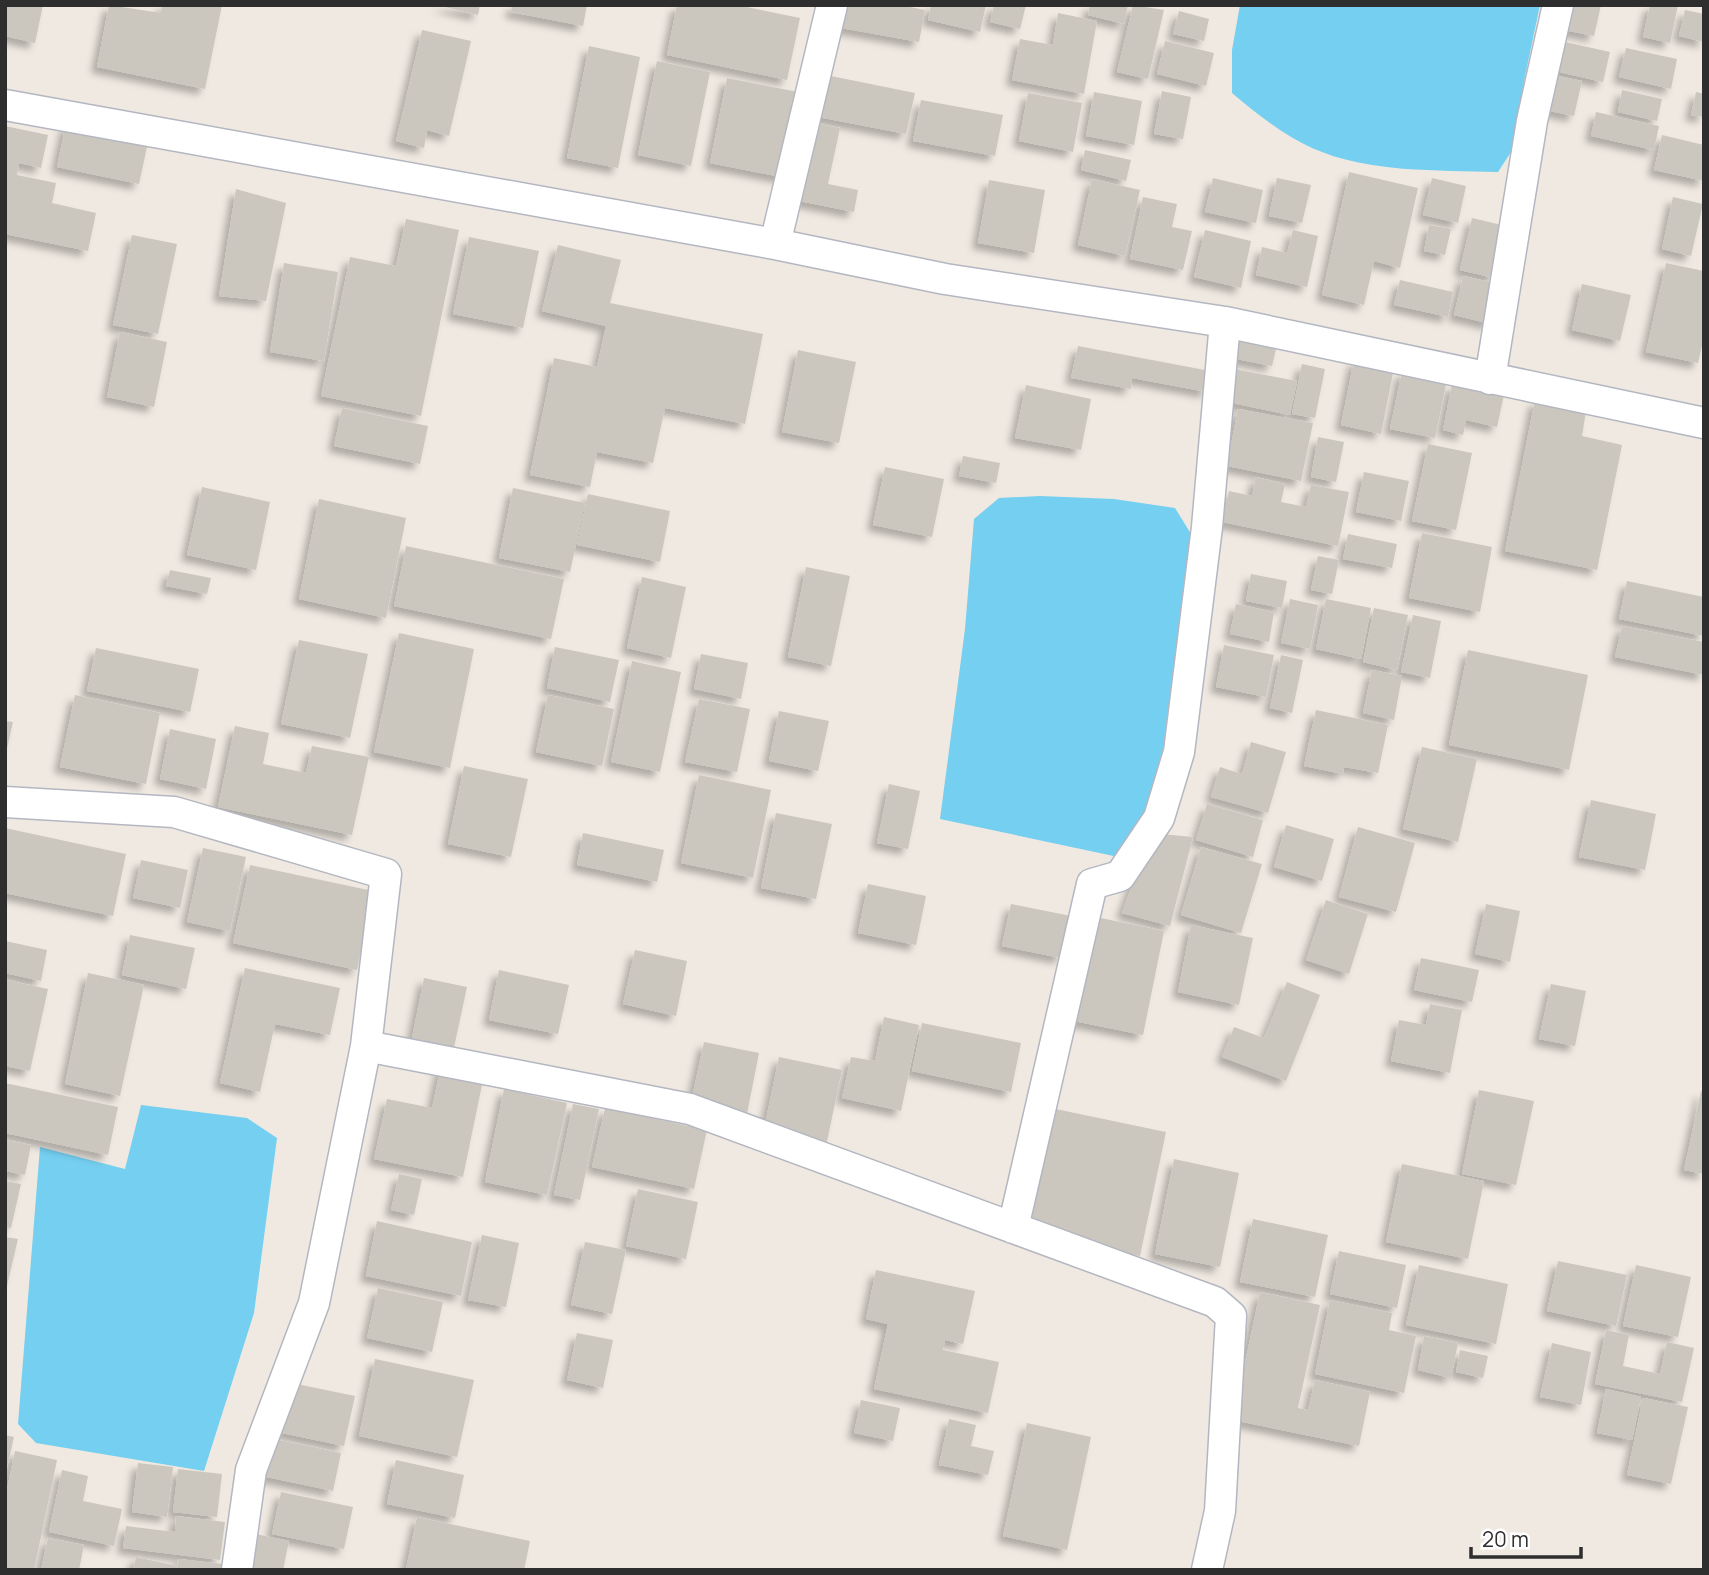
<svg xmlns="http://www.w3.org/2000/svg" width="1709" height="1575" font-family="Manrope,sans-serif">
<style>
.water{fill:#75cff0}
.building{fill:#cbc7bf;filter:url(#shadow)}
.lines{fill:none;stroke-linecap:round;stroke-linejoin:round}
.street-casing{stroke:#b4b7c1;stroke-width:33}
.street{stroke:#fff;stroke-width:30}
</style>
<defs>
<filter id="shadow"><feDropShadow dx="-6" dy="6" stdDeviation="3.5" flood-color="#0004"/></filter>
</defs>
<rect width="100%" height="100%" fill="#efe9e1"/>
<path class="water" d="M1240,5H1540L1524,81L1518,131L1513,149L1498,172C1437,170 1368,173 1312,148C1282,134 1257,114 1232,93V50Z
M1040,496L1114,499L1175,508L1196,542L1172,717L1145,811L1123,858L940,819L965,629L974,519L999,498Z
M141,1105L247,1118L277,1138L254,1313L204,1471L36,1443L18,1424L40,1147L125,1169Z"/>
<path class="building" d="M5,5H43L35,43L5,36Z
M109,5L161,13L162,5H222L205,89L97,67Z
M437,5H480L478,15Z
M512,5H587L583,26L511,12Z
M677,5H737L800,18L787,80L667,55Z
M846,5H900L925,10L919,42L841,28Z
M931,5H986L980,32L928,20Z
M994,5H1026L1020,29L990,22Z
M1090,5H1128L1124,24L1088,15Z
M1133,5L1164,10L1148,79L1117,72Z
M1569,5H1601L1594,36L1564,30Z
M1650,5H1678L1670,43L1643,37Z
M1685,10L1704,14V42L1679,36Z
M1179,11L1209,19L1204,41L1173,34Z
M1058,13L1097,21L1084,94L1012,80L1020,39L1053,45Z
M422,30L471,41L449,136L427,130L424,148L396,141Z
M1556,40L1610,52L1603,82L1550,70Z
M1165,41L1214,53L1206,86L1157,74Z
M589,46L640,57L618,168L567,158Z
M1626,48L1677,59L1671,89L1619,77Z
M657,61L710,72L691,166L638,155Z
M1548,74L1582,81L1574,116L1540,109Z
M826,75L915,93L906,134L818,117Z
M727,78L803,93L786,178L710,163Z
M1622,90L1662,99L1657,121L1618,112Z
M1162,91L1191,97L1183,139L1154,134Z
M1094,92L1142,101L1134,145L1086,136Z
M1696,92L1704,94V117L1691,115Z
M1028,93L1082,103L1073,152L1019,141Z
M921,100L1003,115L995,156L913,141Z
M1596,112L1659,126L1654,150L1591,136Z
M809,122L840,128L828,184L858,190L854,212L794,200Z
M66,124L148,142L139,184L57,167Z
M5,126L48,135L41,168L19,163L17,175L56,183L52,203L96,213L88,251L5,234Z
M1662,135L1704,145V181L1654,170Z
M1085,150L1131,160L1126,181L1081,170Z
M1349,172L1418,188L1400,268L1374,261L1364,305L1322,295Z
M1213,178L1263,190L1256,223L1205,212Z
M1277,178L1311,185L1302,223L1269,216Z
M1432,178L1466,186L1458,223L1423,215Z
M1092,179L1140,190L1125,256L1078,245Z
M989,180L1045,190L1034,253L978,243Z
M236,189L286,203L266,301L219,296Z
M1143,197L1177,204L1172,227L1192,231L1183,270L1130,259Z
M1673,197L1703,204L1691,256L1662,249Z
M1472,218L1506,226L1494,278L1460,270Z
M406,219L459,230L421,416L321,396L350,257L396,266Z
M1429,225L1451,229L1445,255L1424,251Z
M1205,230L1251,241L1241,288L1194,277Z
M1293,230L1318,236L1307,287L1256,275L1262,247L1287,253Z
M132,235L177,244L158,334L113,325Z
M469,237L539,251L523,328L453,314Z
M558,245L621,260L610,303L763,334L745,424L665,408L653,463L597,452L590,487L530,475L554,358L597,367L606,326L542,311Z
M284,263L338,272L324,361L270,352Z
M1666,263L1704,271V337L1698,363L1646,352Z
M1463,276L1499,284L1491,324L1454,315Z
M1400,280L1453,292L1448,317L1394,305Z
M1582,284L1631,295L1620,341L1572,330Z
M120,332L167,342L154,407L107,397Z
M1235,336L1277,345L1272,366L1231,358Z
M1078,346L1210,371L1207,392L1132,378L1131,389L1071,378Z
M798,350L856,362L839,443L782,432Z
M1354,360L1394,368L1381,434L1341,425Z
M1302,364L1325,369L1315,418L1292,414Z
M1234,369L1297,381L1290,415L1227,402Z
M1402,371L1447,380L1435,438L1390,429Z
M1452,384L1504,395L1497,427L1466,420L1463,435L1443,430Z
M1026,385L1091,399L1081,450L1015,438Z
M1535,400L1586,411L1582,436L1622,445L1597,570L1505,551Z
M342,408L428,426L420,464L334,446Z
M1238,409L1313,423L1301,481L1227,466Z
M1318,437L1344,442L1336,482L1311,477Z
M1428,444L1472,453L1456,530L1412,521Z
M963,456L1000,463L996,483L959,476Z
M885,467L944,479L932,537L873,525Z
M1364,472L1409,481L1401,521L1356,512Z
M1256,477L1285,484L1281,502L1306,507L1311,485L1349,492L1338,546L1222,522L1229,491L1252,496Z
M202,487L270,502L256,570L187,555Z
M513,488L585,503L570,572L499,558Z
M588,494L670,511L660,562L577,545Z
M319,499L406,518L386,618L299,599Z
M1422,533L1492,547L1480,612L1409,598Z
M1348,534L1397,544L1392,568L1343,559Z
M406,546L564,579L551,639L394,606Z
M1318,556L1339,560L1332,594L1311,590Z
M806,567L850,576L831,666L788,657Z
M170,570L211,578L207,594L166,586Z
M1251,574L1287,581L1282,608L1246,601Z
M642,577L686,587L671,658L627,648Z
M1627,581L1704,597V636L1619,619Z
M1290,599L1318,605L1310,649L1281,643Z
M1326,599L1371,608L1361,659L1316,649Z
M1236,604L1274,612L1269,642L1230,634Z
M1374,608L1408,615L1397,670L1363,662Z
M1413,615L1441,621L1430,678L1401,672Z
M1622,626L1704,642V675L1615,657Z
M399,633L474,649L450,768L374,752Z
M299,640L368,654L350,738L281,724Z
M1224,645L1274,655L1266,697L1216,687Z
M555,647L619,660L610,702L547,688Z
M96,648L199,669L190,712L87,691Z
M1468,650L1588,675L1569,770L1449,745Z
M701,654L748,663L741,699L694,689Z
M1281,655L1303,660L1292,713L1270,708Z
M632,661L681,672L660,772L611,762Z
M1372,670L1402,676L1394,720L1363,713Z
M75,695L160,713L146,784L60,767Z
M548,695L614,709L602,766L536,752Z
M699,699L750,709L737,772L685,762Z
M1316,710L1388,725L1378,773L1344,767L1343,774L1304,766Z
M779,711L829,721L818,771L769,761Z
M5,721L13,722L6,753L5,752Z
M235,726L269,733L263,764L306,773L312,746L369,757L352,835L218,807Z
M170,729L216,739L206,789L160,779Z
M1251,742L1286,752L1268,813L1211,797L1220,767L1242,774Z
M1422,747L1477,759L1458,842L1403,829Z
M464,766L528,779L511,857L448,844Z
M699,775L771,790L753,878L681,863Z
M889,784L920,791L908,849L877,843Z
M1591,800L1656,814L1645,870L1579,857Z
M1207,804L1263,820L1253,857L1196,840Z
M776,813L832,824L816,899L761,888Z
M1286,825L1334,839L1322,881L1274,867Z
M1358,827L1415,843L1396,912L1339,897Z
M5,828L126,854L113,916L5,893Z
M583,833L664,850L657,882L577,865Z
M1151,833L1193,837L1170,926L1122,913Z
M1201,847L1262,864L1241,933L1181,915Z
M203,848L246,857L230,931L187,922Z
M141,860L188,870L180,908L133,898Z
M250,865L373,891L357,970L233,943Z
M868,884L926,896L916,945L858,933Z
M1326,900L1368,914L1349,974L1306,960Z
M1011,904L1071,916L1061,958L1002,946Z
M1486,904L1520,911L1510,962L1475,954Z
M1096,917L1164,931L1143,1035L1074,1021Z
M1191,925L1253,938L1239,1005L1178,992Z
M130,935L195,948L186,989L122,975Z
M5,941L47,950L41,981L5,973Z
M635,950L687,961L676,1016L623,1004Z
M1421,958L1479,970L1472,1002L1414,990Z
M245,968L340,988L330,1035L275,1024L260,1092L220,1083Z
M499,970L569,985L558,1034L489,1020Z
M88,973L144,985L120,1096L65,1084Z
M424,978L467,987L453,1052L411,1043Z
M6,980L48,989L30,1071L5,1066Z
M1287,982L1320,995L1286,1081L1222,1057L1234,1027L1264,1038Z
M1551,984L1586,991L1575,1046L1539,1039Z
M1430,1004L1462,1010L1450,1073L1391,1061L1399,1020L1426,1025Z
M884,1017L919,1025L901,1111L842,1098L851,1057L875,1061Z
M922,1023L1021,1043L1011,1092L912,1071Z
M704,1042L759,1053L746,1119L690,1107Z
M779,1057L842,1070L826,1146L763,1134Z
M441,1066L484,1075L463,1177L374,1159L387,1099L432,1108Z
M5,1083L118,1107L108,1155L5,1133Z
M504,1089L567,1103L547,1195L485,1182Z
M1479,1090L1534,1101L1516,1185L1462,1174Z
M1701,1091L1704,1092V1174L1684,1170Z
M573,1104L599,1109L580,1200L554,1195Z
M1046,1107L1166,1132L1140,1256L1020,1231Z
M605,1108L707,1130L694,1189L592,1167Z
M5,1140L31,1145L25,1175L5,1171Z
M1174,1159L1239,1173L1220,1267L1155,1254Z
M1402,1164L1484,1181L1468,1259L1386,1242Z
M399,1174L422,1179L414,1215L391,1210Z
M5,1181L21,1184L11,1228L5,1227Z
M638,1189L698,1202L686,1259L626,1246Z
M1253,1219L1328,1235L1315,1297L1240,1282Z
M377,1221L472,1242L461,1296L366,1276Z
M482,1235L519,1243L506,1307L468,1300Z
M5,1237L18,1239L6,1290H5Z
M585,1242L626,1250L612,1314L571,1305Z
M1339,1251L1406,1265L1397,1308L1330,1294Z
M1558,1261L1627,1275L1616,1326L1547,1311Z
M1419,1265L1508,1284L1496,1344L1406,1325Z
M1636,1265L1691,1277L1678,1337L1623,1326Z
M876,1270L975,1291L963,1344L945,1340L943,1350L999,1362L988,1413L874,1389L888,1324L866,1319Z
M378,1288L443,1302L432,1352L367,1338Z
M1260,1292L1320,1305L1298,1408L1308,1410L1315,1380L1370,1392L1359,1446L1233,1420Z
M1330,1300L1392,1313L1389,1330L1416,1336L1404,1393L1315,1374Z
M1606,1330L1629,1335L1623,1366L1660,1374L1667,1342L1694,1348L1682,1402L1595,1384Z
M577,1333L613,1340L603,1388L567,1380Z
M1424,1336L1458,1343L1451,1378L1418,1370Z
M1552,1343L1591,1352L1581,1405L1540,1397Z
M1460,1350L1488,1356L1483,1378L1456,1372Z
M375,1359L474,1380L457,1457L359,1436Z
M292,1383L355,1396L344,1446L282,1433Z
M1606,1389L1641,1397L1632,1440L1597,1433Z
M1643,1398L1688,1407L1671,1484L1627,1475Z
M861,1400L900,1408L893,1441L854,1433Z
M949,1419L976,1425L971,1446L994,1451L988,1475L939,1465Z
M1027,1423L1091,1437L1067,1550L1003,1536Z
M5,1435L14,1437L6,1472L5,1471Z
M270,1438L341,1453L333,1491L262,1476Z
M15,1451L57,1460L34,1570L5,1567V1499Z
M396,1460L464,1475L455,1518L387,1504Z
M138,1463L173,1467L167,1517L132,1512Z
M178,1469L222,1474L217,1517L173,1512Z
M62,1470L88,1476L83,1501L122,1509L114,1546L49,1532Z
M281,1492L353,1507L344,1549L272,1534Z
M176,1516L225,1522L220,1560L123,1548L126,1526L175,1532Z
M417,1517L530,1541L524,1570L406,1569Z
M251,1533L289,1541L283,1570H243Z
M48,1538L84,1545L79,1570H41Z
M136,1557L177,1566L176,1570H133Z
M178,1559L223,1564L222,1570H177Z"/>
<g class="lines">
<g class="street-casing">
<path id="street" d="M5,105L775,244L945,279L1225,322L1704,423
M775,244L832,5
M1490,379L1532,121L1558,5
M5,802L174,812L386,874L366,1046L314,1303L251,1470L237,1570
M366,1046L690,1109L1215,1302L1231,1316L1220,1511L1207,1570
M1013,1228L1092,884L1120,876L1159,818L1179,752L1207,527L1225,322"/>
</g>
<use href="#street" class="street"/>
</g>
<rect width="1709" height="1575" fill="none" stroke="#2e2e2e" stroke-width="14"/>
<path d="M1471 1547v10h110v-10" fill="none" stroke="#2e2e2e" stroke-width="3.5"/>
<text x="1482" y="1547" font-size="21" fill="#2e2e2e" stroke="#ffffff" stroke-width="5" paint-order="stroke">20 m</text>
</svg>
